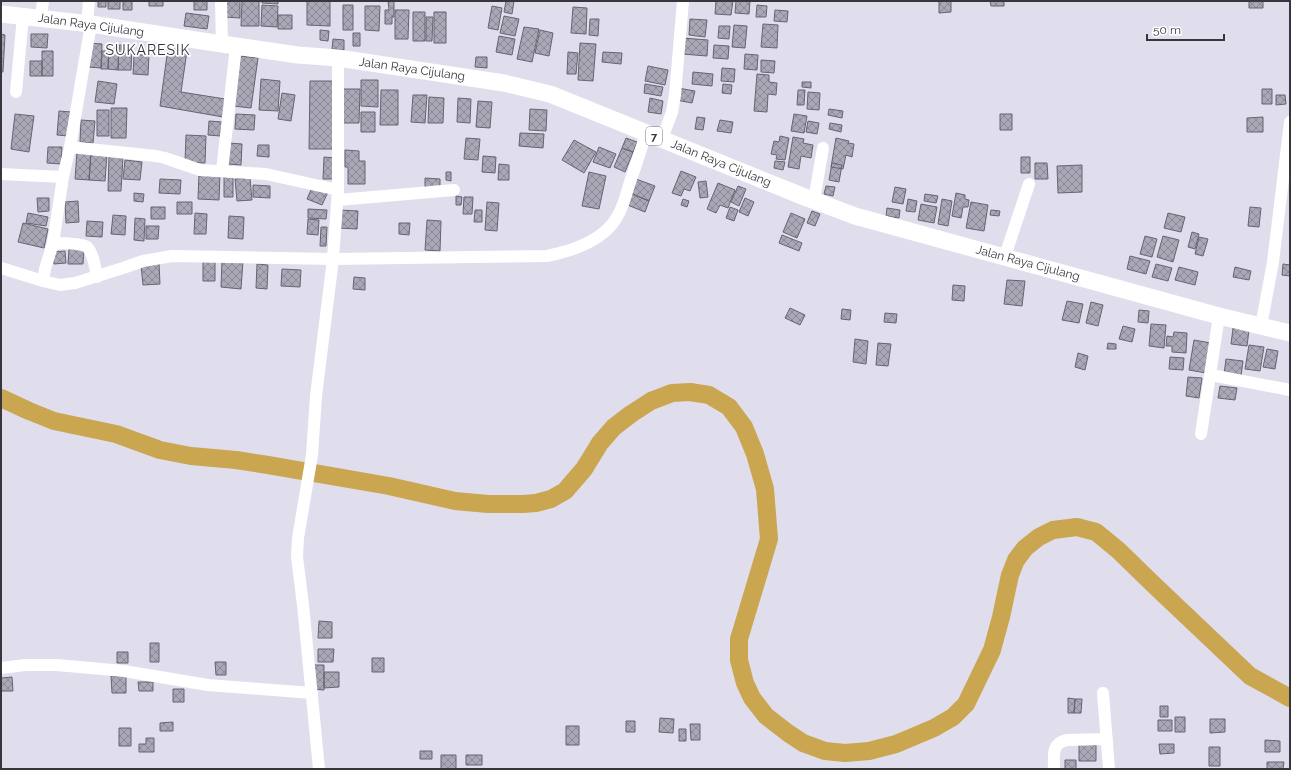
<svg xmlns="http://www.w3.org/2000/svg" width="1291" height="770" font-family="Raleway,sans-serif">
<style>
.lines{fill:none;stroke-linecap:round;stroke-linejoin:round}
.river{stroke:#c9a64f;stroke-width:18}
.building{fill:url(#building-cross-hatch);stroke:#666372}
.minor{stroke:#fff;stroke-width:12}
.highway{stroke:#fff;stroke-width:17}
.labels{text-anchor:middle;stroke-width:3.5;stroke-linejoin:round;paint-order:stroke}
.shield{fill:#fff;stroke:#737277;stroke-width:1}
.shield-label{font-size:11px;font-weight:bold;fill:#37363d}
.street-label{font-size:12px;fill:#37363d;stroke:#fff}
.quarter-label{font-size:14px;letter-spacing:1px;fill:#302e3a;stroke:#fff}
</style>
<defs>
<pattern id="building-cross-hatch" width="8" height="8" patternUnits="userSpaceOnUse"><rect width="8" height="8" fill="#aaa7b7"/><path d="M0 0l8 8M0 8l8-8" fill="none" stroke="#8b8996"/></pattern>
</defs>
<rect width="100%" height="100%" fill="#e0dded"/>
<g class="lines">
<path class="river" d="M1,398L29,411L54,421L116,434L160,450L191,456L236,460L268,465L389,486L455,501L488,504H523L536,503L551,499L565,491L584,469L600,443L614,427L631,414L651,401L672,393L690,392L709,395L729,407L744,427L755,454L765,489L769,539L739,639V660L745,683L752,698L766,716L788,733L803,743L825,751L845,753L869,751L896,744L934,728L953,717L966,704L992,650L1001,617L1010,575L1016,560L1025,548L1039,537L1053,530L1077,527L1096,532L1118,550L1154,585L1250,676L1290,698"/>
</g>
<path class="building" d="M98,1H106V7H98Z
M108,1H120V9H108Z
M123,1H132V10H123Z
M149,1H163V6H149Z
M194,1H207V10H194Z
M224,1H240V18L224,17Z
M242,1H259V26H241Z
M262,1H278V4L262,3Z
M307,1H330V26L307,25Z
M388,1H394V17H392V24H385V10H389Z
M506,1H514L512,14L504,12Z
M716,1H733L731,15L715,14Z
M736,1H750L749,14L735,13Z
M939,1H951V12L939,13Z
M990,1H1004V6H991Z
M1249,1H1263V8H1249Z
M262,5L278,6L277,27L261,26Z
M343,5H353V30H343Z
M757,5L767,6L766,17H756Z
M365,6H380L379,31L365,30Z
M492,6L502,8L498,30L488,28Z
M573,7L587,8L586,34L571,33Z
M395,10H409L408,39H395Z
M775,10L788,11L787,22L774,21Z
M413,12H425V41H413Z
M434,12H446V43H434Z
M186,13L209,16L207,29L184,26Z
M278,15H292V29H278Z
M504,16L519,19L515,36L500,33Z
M426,17H433L432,41H426Z
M590,19H599L598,36L589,35Z
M690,19L707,20L705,37L689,35Z
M763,24L778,25L777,48L761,47Z
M734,25L747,26L745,48L732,47Z
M719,26H730L729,39L718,38Z
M524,27L539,29L532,62L517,59Z
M320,30L329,31L328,41L320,40Z
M540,30L553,33L549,56L535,53Z
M353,33H360V46H353Z
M1,34L5,35L3,72H1Z
M31,34H48L47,48L31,47Z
M499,36L515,39L512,55L496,52Z
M683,38L708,40L707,56L682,54Z
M333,39L344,40V50L332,49Z
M88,43L102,44L101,68L87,67Z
M580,43L596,44L593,81L578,80Z
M109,45H119L118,70L108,69Z
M119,45L132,46L131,70H118Z
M714,45L729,46L728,59L713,58Z
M168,48L187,51L181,92L225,99L223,117L160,106Z
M42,51H53V76H42Z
M102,51H109L108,69H101Z
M568,52L578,53L576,74H567Z
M603,52L622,53L621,64L602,62Z
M745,54L758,55L757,70L744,69Z
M134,55H149L148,75L133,74Z
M239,56L258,58L251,108L233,106Z
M476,57H487V68L475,67Z
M761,60L775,61L774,73L761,72Z
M30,61H42V76H30Z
M648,66L668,70L665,85L645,81Z
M722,68L735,69L734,82L721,81Z
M693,72L713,74L712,86L692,84Z
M757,74L769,75V82L777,83L776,95L768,94L767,112L754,111Z
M261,79L280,81L278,111L259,110Z
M361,80H378V107L361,106Z
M98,81L117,84L114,104L95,102Z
M310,81H337L336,149H309Z
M802,82H811V88L802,87Z
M645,84L663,87L661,96L644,93Z
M723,84L732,85L731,94L722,93Z
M678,88L695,91L692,103L676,100Z
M342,89H360L359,123H341Z
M1262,89H1272V104H1262Z
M381,90H398V125H380Z
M798,90H805L804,105H797Z
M808,92L820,93L819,110L807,109Z
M282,93L295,95L291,121L278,119Z
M413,95H427L425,123L411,122Z
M1276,95H1285L1286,104L1276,105Z
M429,97L444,98L443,123H428Z
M458,98L471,99L470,123L457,122Z
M650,98L663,101L661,114L648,112Z
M478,101L492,102L490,128L476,127Z
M111,108H127L126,138H111Z
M530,109L547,110L546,131L529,130Z
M829,109L843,111L842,118L828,115Z
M97,110H109V136H97Z
M59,111L71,112L68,136L57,135Z
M361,112H375V132H361Z
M15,114L34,116L29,152L11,149Z
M236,114L255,115L254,130L235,129Z
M794,114L807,116L804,133L791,131Z
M1000,114H1012V130H1000Z
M697,117L705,118L703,130L695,129Z
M1263,117V132H1247V118Z
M81,120L95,121L93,143L80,142Z
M720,120L733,122L731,133L717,131Z
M209,121L222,122L220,136L208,135Z
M808,121L819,123L817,134L806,132Z
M830,123L842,125L841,132L829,129Z
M520,133L544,134L543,148L519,146Z
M186,135L206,136L205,163L185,162Z
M780,136L789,138L785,160L776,159L777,155L771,154L774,141L779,142Z
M793,137L804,139L803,143L813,145L811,158L801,156L799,169L788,167Z
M466,138L480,139L478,160L464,159Z
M626,138L637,142L633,152L622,148Z
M836,138L849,141L848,143L854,144L852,157L846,155L843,169L831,167Z
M574,140L596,152L584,173L562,160Z
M229,143L242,144L241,165L228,164Z
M258,145H269V157L257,156Z
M48,147H62L61,164L47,163Z
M599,147L616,154L610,168L593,162Z
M622,148L633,152L625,172L614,167Z
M345,150L359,151V161H365V184H348V167H345Z
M77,152L91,153L89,180L75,179Z
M91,153L107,154L105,181L89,180Z
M109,156L123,157L121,191H108Z
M483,156L496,157L495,173L482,172Z
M324,157L335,158V179H323Z
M1021,157H1030V173H1021Z
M125,160L142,162L140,180L123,179Z
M775,161L785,162L783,170L774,168Z
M832,163L842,165L839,182L829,180Z
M1035,163H1047L1048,179H1035Z
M499,164L509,165V180H498Z
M1082,165V192L1058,193L1057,166Z
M681,171L696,177L690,191L684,189L681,196L672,193Z
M446,172H451V181L446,180Z
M589,172L606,176L599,209L582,206Z
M199,173L220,174L219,200L198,199Z
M224,174H233V197H224Z
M250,178L252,200L237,201L235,179Z
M425,178L440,179V187H425Z
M160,179L181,180L180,194L159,193Z
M636,179L655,186L649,201L630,193Z
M706,181L708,197L700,198L698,182Z
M718,183L735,190L728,208L720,205L716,213L707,209Z
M253,185L270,186V198L253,197Z
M313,185L328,192L322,205L307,199Z
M738,186L746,189L739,206L731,202Z
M826,186L835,187L833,196L824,194Z
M895,187L906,189L903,204L892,202Z
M134,193L144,194L143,202L134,201Z
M630,193L649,201L645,212L625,204Z
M956,193L965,195V199L969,200L968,207H963L961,218L952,216Z
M925,194L938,196L936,203L924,201Z
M456,196L462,197L461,205H456Z
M464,197H473L472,214H463Z
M37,198H49V211L38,212Z
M745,198L754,202L748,216L739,212Z
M683,199L689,201L687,207L681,205Z
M908,199L917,201L915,212L906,211Z
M942,199L952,201L948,226L938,224Z
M78,201L79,222L66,223L65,202Z
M177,202H192V214H177Z
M487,202L499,203L497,231L485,230Z
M971,202L988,205L984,231L966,228Z
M921,204L937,207L934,223L918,220Z
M151,207H165V219H151Z
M730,207L738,210L734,221L726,218Z
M1250,207L1261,208L1259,227L1248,226Z
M887,208L900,210L899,218L886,216Z
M308,209L327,210L326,219L308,218Z
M339,210L358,211L357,229L338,228Z
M475,210H482V222H474Z
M991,210L1000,211L999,216L990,215Z
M812,211L820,214L815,226L807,223Z
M28,213L48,217L46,226L26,223Z
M195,213L207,214L206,234H194Z
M791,213L805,219L797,238L783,232Z
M1168,213L1185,217L1181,232L1164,228Z
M113,215L126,216L125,235L111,234Z
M229,216L244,217L243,239L228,238Z
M135,218L145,219L144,241L134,240Z
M308,219L319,220L318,235L307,234Z
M427,220L441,221L440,251L425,250Z
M87,221L103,222L102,237L86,236Z
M23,223L48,229L44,248L18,242Z
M399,223H410L409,235L399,234Z
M146,226H159L158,239H146Z
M321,227H327L326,246H320Z
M1192,232L1199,234L1195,249L1188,247Z
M782,235L802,243L799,251L779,243Z
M1145,236L1157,239L1152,257L1140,254Z
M1163,236L1179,240L1173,262L1157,257Z
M1199,237L1208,239L1203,256L1195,254Z
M69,249H84L83,264H68Z
M65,251L66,263L54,264L53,252Z
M1130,256L1150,261L1146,274L1127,269Z
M222,260L243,261L241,289L221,287Z
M203,261H215V281H203Z
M159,263L160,284L143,285L141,265Z
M257,264L268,265L267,289L256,288Z
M1156,264L1172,268L1168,281L1152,277Z
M1283,264L1290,265V276L1282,275Z
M1179,267L1198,272L1195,285L1175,280Z
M1235,267L1251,271L1249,280L1233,277Z
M282,269L301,270L300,287L281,286Z
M354,277L365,278V290L353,289Z
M1007,280L1025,281L1022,306L1004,304Z
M953,285L965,286L964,301L952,300Z
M1067,301L1083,304L1079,323L1062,320Z
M1091,302L1103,305L1098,326L1086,323Z
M790,308L805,315L800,325L785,318Z
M842,309L851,310L850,320L841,319Z
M1139,310L1149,311L1148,323L1138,322Z
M885,313L897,314L896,323L884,322Z
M1151,324L1166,325L1164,348L1149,346Z
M1123,326L1135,329L1132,342L1119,339Z
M1233,328L1249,330L1247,346L1231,344Z
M1174,332L1187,333L1186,353L1172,352V346H1166L1167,336L1173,337Z
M855,339L868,341L866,364L853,362Z
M1194,340L1211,343L1206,373L1189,370Z
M878,343L891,344L888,366L876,365Z
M1108,343L1116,344V349H1107Z
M1249,345L1264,347L1260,371L1245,369Z
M1267,349L1278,351L1275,369L1263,367Z
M1078,353L1088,356L1085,370L1075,367Z
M1170,357L1184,358L1183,370L1169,369Z
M1226,359L1243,361L1241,376L1224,374Z
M1188,377L1202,378L1199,398L1186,396Z
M1220,386L1237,388L1235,400L1218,398Z
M319,621L332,622V638H318Z
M150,643H159V662H150Z
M318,649H334L333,662H318Z
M117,652H128V663H117Z
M372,658H384V672H372Z
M215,662H226V675H216Z
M313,665H324V690L312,689Z
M324,672H339V687L324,688Z
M111,676H126V693H112Z
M12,677L13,691H1V678Z
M138,682H153V691H139Z
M173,689H184V702H173Z
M1068,698L1075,699L1074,713H1068Z
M1075,699H1082L1081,713H1074Z
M1160,706H1168V717H1160Z
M1175,717H1185V732H1175Z
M660,718L674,719L673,733L659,732Z
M1210,719H1225V732L1210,733Z
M1158,720H1172V731H1158Z
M626,721H635V732H626Z
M173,722V731H160V723Z
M690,724H700V740H691Z
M566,726H579V745H566Z
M119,728H131V746H119Z
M679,729H686V741H679Z
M146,738H154V752H139V744H146Z
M1265,740L1280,741V752H1265Z
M1079,744L1096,745V761H1079Z
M1159,744H1174V753L1160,754Z
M1209,747H1220V766H1209Z
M420,751H432V759H420Z
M441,755H456V769H441Z
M466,755H482V765H466Z
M1065,760H1076V769H1065Z
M1267,762H1284L1283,769H1267Z"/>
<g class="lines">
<path class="minor" d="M221,1L222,44
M41,18L43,1
M87,24L89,1
M91,24L70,147L63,177L53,243C60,243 81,243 87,247C94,254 95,268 97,277
M16,92L23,16
M662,139L672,112L675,95L683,1
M70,147L156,156L165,158L200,170L266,174L338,190
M222,171L236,46
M1,174L63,177
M338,200L454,190
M814,200L823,148
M1005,256L1029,184
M1,268L43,281L60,285L75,283L123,268L143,261L172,256L333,259L338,190V58
M43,281L45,269L53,243
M1261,326L1273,262L1290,122
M1211,375L1290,390
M1201,434L1219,316
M1,668L25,665H57L124,671L208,685L312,693
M1103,693L1109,769
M319,769L303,605L297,557L298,538L312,455L316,396L333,259L547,256C572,251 604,240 617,217C623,207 626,196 629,185C635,168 641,150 646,133
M1054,769C1054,756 1051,743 1067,740L1107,739"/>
<path class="highway" d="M1,14L91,24L222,44L298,55L338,58L504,83L550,94L802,196L855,216L1219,316L1290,333"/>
</g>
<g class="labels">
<rect class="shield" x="646" y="127" width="16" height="18" rx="3"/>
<g class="shield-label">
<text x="654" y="140">7</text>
</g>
<g class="street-label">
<text transform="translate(91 25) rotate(8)" y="4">Jalan Raya Cijulang</text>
<text transform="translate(412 69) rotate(8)" y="4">Jalan Raya Cijulang</text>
<text transform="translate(721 163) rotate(22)" y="4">Jalan Raya Cijulang</text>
<text transform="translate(1028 263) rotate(15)" y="4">Jalan Raya Cijulang</text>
</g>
<g class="quarter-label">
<text x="148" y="55">SUKARESIK</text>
</g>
</g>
<rect width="1291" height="770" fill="none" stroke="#37363d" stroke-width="4"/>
<path d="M1147 34v6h77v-6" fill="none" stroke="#37363d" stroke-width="2"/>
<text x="1153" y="34" font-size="12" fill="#37363d" stroke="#ffffff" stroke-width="3" paint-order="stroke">50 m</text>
</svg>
